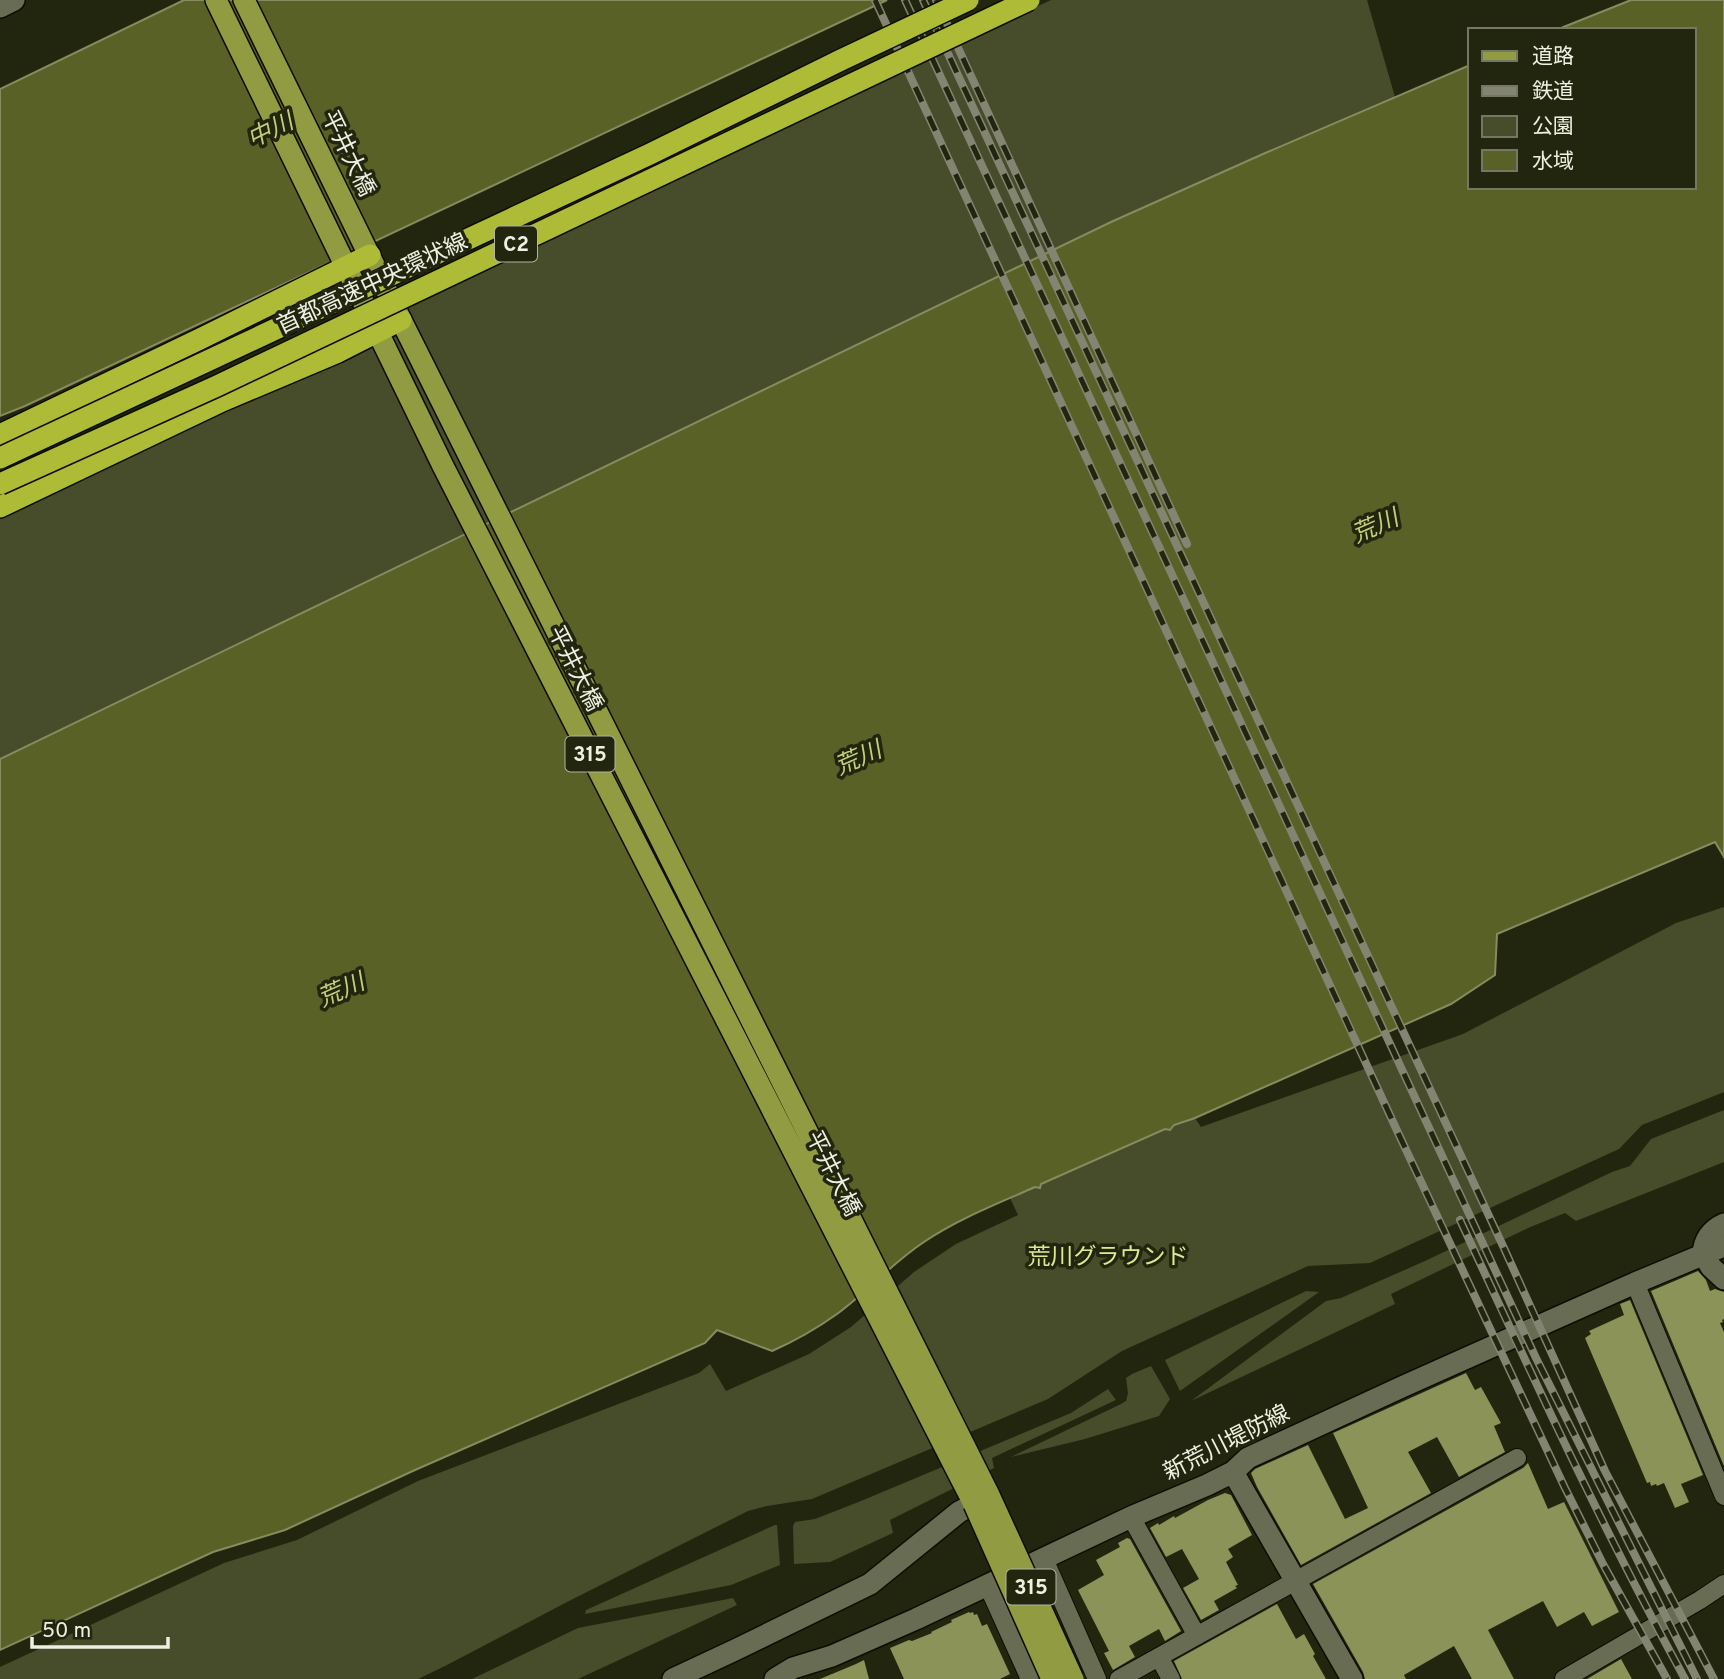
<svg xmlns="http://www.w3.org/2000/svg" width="1724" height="1679" font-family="Overpass,'Noto Sans JP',sans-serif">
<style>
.green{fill:#474c2b}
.water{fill:#5a6127;stroke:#868c5f;stroke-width:2}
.building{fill:#8b9358}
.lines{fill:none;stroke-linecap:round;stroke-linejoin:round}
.street-casing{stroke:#0c0e00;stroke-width:20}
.secondary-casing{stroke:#0c0e00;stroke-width:24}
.primary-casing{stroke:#0c0e00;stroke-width:24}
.highway-casing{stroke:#0c0e00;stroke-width:24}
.street{stroke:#686c53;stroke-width:18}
.secondary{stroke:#686c53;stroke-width:21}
.primary{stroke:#919b42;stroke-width:21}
.highway{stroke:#adbb36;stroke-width:21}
.rail-casing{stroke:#838572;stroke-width:8}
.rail{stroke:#23260f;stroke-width:5;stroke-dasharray:16;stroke-linecap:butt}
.primary-bridge-casing{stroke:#0c0e00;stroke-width:24;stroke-linecap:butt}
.highway-bridge-casing{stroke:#0c0e00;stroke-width:24;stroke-linecap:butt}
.primary-bridge{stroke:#919b42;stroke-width:21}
.highway-bridge{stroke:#adbb36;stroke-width:21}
.labels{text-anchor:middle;stroke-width:7;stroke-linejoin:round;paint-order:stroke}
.shield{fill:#23260f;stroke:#b1b3a3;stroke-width:2}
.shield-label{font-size:21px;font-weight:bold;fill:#eef0e2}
.street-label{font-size:23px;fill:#eef0e2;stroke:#23260f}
.park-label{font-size:23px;fill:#dde992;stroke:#23260f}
.water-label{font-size:24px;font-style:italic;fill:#c3cf79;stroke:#23260f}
</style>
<rect width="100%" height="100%" fill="#23260f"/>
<path class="green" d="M1051,0H1367L1395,97L1111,222L0,759V499Z
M1724,907V1092L1642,1125L1619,1149L1370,1263L1308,1266L1122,1351L1048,1399L812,1499L767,1506L748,1511L567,1602L445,1666L418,1679H0V1667L224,1563L297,1540L418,1481L699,1373L710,1364L726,1391L809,1354L851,1327L914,1272L956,1244L1018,1215L1010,1198L1165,1129L1170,1130L1174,1125L1195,1118L1201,1127L1463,1034L1676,923Z
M1724,1110V1162L1576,1221L1565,1213L1528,1228L1391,1294L1395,1304L1191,1401L1326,1301L1341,1298L1425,1261L1612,1172L1630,1166L1651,1139Z
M1306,1291L1319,1292L1180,1391L1165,1360Z
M1151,1366L1170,1399L1159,1416L1085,1439L1011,1457L1121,1404L1126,1401L1128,1393L1126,1378L1132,1374Z
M1108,1389L1116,1400L992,1458L994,1468L890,1520L893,1533L830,1562L794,1564L793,1526L795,1522L815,1519L861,1501L1071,1413Z
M775,1525H777L780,1565L731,1585L585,1614L586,1610Z
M733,1598L737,1605L578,1679H472L578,1628Z"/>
<path class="water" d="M184,0H887L25,406L0,416V89Z
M1631,0H1724V857L1715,842L1497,934L1495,975L1451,1004L1195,1118L1174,1125L1170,1130L1165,1129L1041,1184L1040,1188L1035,1187C997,1204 958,1219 924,1242C892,1263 867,1292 837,1314C816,1329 795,1341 772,1351L717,1330L705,1343L415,1470L285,1530L213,1552L0,1650V759L1111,222L1263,154L1470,65V187H1694V30H1556Z"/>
<path class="building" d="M1698,1271L1706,1280L1710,1291L1715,1289L1724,1292V1319L1722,1320L1723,1322L1720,1323L1724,1332V1466L1651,1291Z
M1630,1300L1703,1475L1681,1484L1689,1502L1675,1508L1664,1483L1657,1486L1656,1484L1651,1486L1650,1482L1647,1483L1585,1338L1591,1334L1589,1331L1624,1315L1620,1304Z
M1466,1373L1475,1390L1481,1387L1501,1423L1494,1426L1505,1452L1459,1477L1437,1437L1408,1452L1431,1493L1301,1565L1257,1487L1251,1473L1255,1469L1308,1445L1345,1519L1368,1508L1333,1433Z
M1528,1463L1548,1509L1564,1502L1619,1612L1592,1626L1584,1612L1557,1627L1543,1601L1488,1630L1514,1679H1472L1454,1646L1404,1675L1406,1679H1365L1363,1672L1313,1584L1523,1468Z
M1225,1493L1231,1495L1252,1535L1228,1549L1233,1557L1226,1562L1238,1585L1235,1586L1237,1588L1214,1601L1219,1610L1201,1620L1183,1588L1199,1579L1182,1549L1166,1557L1150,1528L1158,1523L1159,1525L1174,1516L1175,1518L1208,1500Z
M1127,1538L1130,1539L1181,1631L1165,1641L1159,1629L1129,1646L1135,1657L1113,1670L1104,1653L1109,1651L1078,1590L1104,1575L1096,1560L1120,1547L1118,1543Z
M1277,1604L1296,1639L1304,1634L1315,1654L1313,1656L1326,1679H1182L1174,1661Z
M969,1612L970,1613L973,1612L974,1615L977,1614L982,1626L987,1624L1010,1674L1000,1679H904L890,1648L909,1640L912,1641L932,1633L931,1632L952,1622L951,1620Z
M1621,1659L1632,1679H1587Z
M864,1660L869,1679H820L856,1664Z"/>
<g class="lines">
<g class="street-casing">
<path id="street" d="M1635,1283L1724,1496
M1131,1517L1197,1636
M1044,1559L1097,1679
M988,1586L1030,1679
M1159,1657L1171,1679
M1119,1679L1517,1458
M1564,1679L1700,1600L1724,1584"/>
</g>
<g class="secondary-casing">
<path id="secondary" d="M0,7L14,0
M1703,1254C1704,1239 1711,1230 1724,1224
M1703,1254L1711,1267L1724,1279
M1233,1472L1352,1679
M673,1679L735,1650L870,1584L959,1512L974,1504
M775,1679L793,1668L832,1656L916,1619L1131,1517L1207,1485L1233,1472L1248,1458L1404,1386L1635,1283L1724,1246"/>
</g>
<g class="primary-casing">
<path id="primary" d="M216,0L443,466L974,1504
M244,0L401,320L989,1495"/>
</g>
<g class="highway-casing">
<path id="highway" d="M0,435L200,339L370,255
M0,507L222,401L338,352L401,320"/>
</g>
<use href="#street" class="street"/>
<use href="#secondary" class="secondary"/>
<use href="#primary" class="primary"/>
<use href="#highway" class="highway"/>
<g class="rail-casing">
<path id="rail" d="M875,0L1400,1137L1565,1488L1603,1564L1667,1679
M905,0L1536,1358L1697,1679
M923,0L1503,1246L1605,1471L1714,1679
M936,0L1187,544
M1460,1220C1532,1375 1603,1530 1685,1679"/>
</g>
<use href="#rail" class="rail"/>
<g class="primary-bridge-casing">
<path id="primary-bridge" d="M989,1495L1073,1679
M974,1504L1052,1679"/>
</g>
<g class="highway-bridge-casing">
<path id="highway-bridge" d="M0,458L650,154L841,60L968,0
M0,484L217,386L1029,0"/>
</g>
<use href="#primary-bridge" class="primary-bridge"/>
<use href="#highway-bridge" class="highway-bridge"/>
</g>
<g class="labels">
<g class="shield">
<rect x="495" y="226.5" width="42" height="35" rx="5"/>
<rect x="565.5" y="736.5" width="49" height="35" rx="5"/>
<rect x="1006.5" y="1569.5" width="49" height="35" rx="5"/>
</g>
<g class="shield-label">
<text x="516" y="251">C2</text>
<text x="590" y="761">315</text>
<text x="1031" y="1594">315</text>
</g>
<g class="street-label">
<text transform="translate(349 153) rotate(64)" y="8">平井大橋</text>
<text transform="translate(372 283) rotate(-25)" y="8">首都高速中央環状線</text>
<text transform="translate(576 668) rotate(63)" y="8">平井大橋</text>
<text transform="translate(834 1173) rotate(63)" y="8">平井大橋</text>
<text transform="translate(1226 1442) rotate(-27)" y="8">新荒川堤防線</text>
</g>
<g class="park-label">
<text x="1108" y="1264">荒川グラウンド</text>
</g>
<g class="water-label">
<text transform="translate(270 130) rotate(-26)" y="8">中川</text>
<text transform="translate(1375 526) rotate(-24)" y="8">荒川</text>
<text transform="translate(858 758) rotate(-24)" y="8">荒川</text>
<text transform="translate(341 990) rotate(-24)" y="8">荒川</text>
</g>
</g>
<rect x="1468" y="28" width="228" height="161" fill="#23260f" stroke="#747763" stroke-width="2"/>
<rect x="1482" y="51" width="35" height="10" fill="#919b42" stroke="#747763" stroke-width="2"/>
<text x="1532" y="63" font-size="21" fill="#eef0e2">道路</text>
<rect x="1482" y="86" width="35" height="10" fill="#838572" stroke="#747763" stroke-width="2"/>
<text x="1532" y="98" font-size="21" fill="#eef0e2">鉄道</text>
<rect x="1482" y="116" width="35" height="21" fill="#474c2b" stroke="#747763" stroke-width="2"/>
<text x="1532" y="133" font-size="21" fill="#eef0e2">公園</text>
<rect x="1482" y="150" width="35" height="21" fill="#5a6127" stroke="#747763" stroke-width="2"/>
<text x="1532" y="168" font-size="21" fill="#eef0e2">水域</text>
<path d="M32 1637v10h136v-10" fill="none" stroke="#eef0e2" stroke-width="3.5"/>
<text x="42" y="1637" font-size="21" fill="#eef0e2" stroke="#23260f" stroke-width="5" paint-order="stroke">50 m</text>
</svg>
